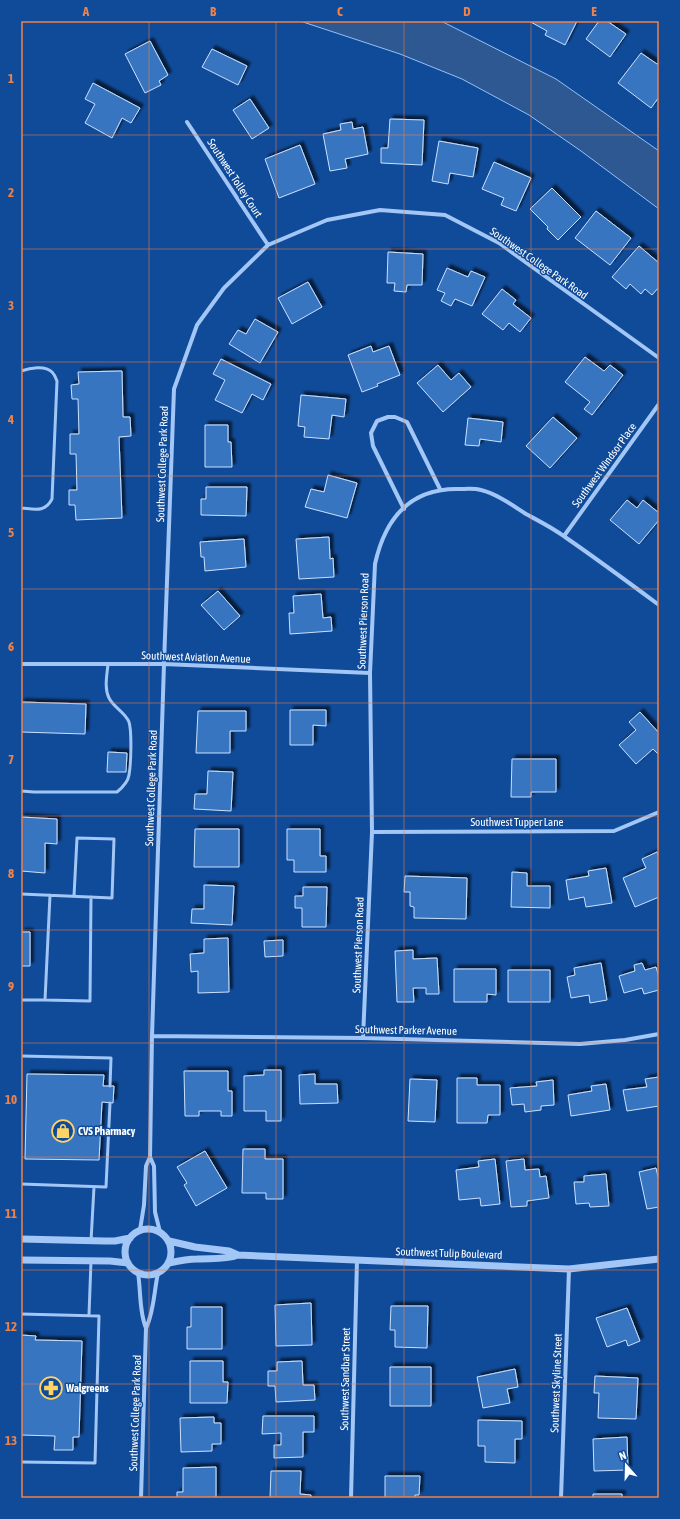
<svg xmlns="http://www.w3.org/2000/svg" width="680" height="1519" font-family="'Asap Condensed',sans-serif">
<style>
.water{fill:#2d5892;stroke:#93c1f8}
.building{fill:#3874c1;stroke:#cae1fe;filter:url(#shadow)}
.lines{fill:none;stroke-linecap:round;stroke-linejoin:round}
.service{stroke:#a2c6f5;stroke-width:3}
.minor{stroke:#a2c6f5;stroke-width:4}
.tertiary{stroke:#a2c6f5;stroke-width:7}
.grid{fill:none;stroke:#ee8249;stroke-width:1;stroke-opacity:0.55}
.labels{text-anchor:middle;stroke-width:3;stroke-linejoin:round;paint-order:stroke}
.street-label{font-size:11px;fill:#fff;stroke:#104b99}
.poi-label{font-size:11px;font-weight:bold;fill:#fff;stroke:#104b99;text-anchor:start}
.neatline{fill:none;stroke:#ee8249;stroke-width:1.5}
.grid-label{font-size:13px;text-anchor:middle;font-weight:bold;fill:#ee8249}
</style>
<defs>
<filter id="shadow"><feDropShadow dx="3.5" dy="-3.5" stdDeviation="1" flood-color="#0009"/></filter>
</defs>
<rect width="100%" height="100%" fill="#104b99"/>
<path class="water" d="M300,21H441L556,79L659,151V209L581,151L529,115L462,79L400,54Z"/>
<path class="building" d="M529,21H577L565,45L545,35L547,31Z
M599,21H607L626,34L610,57L586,39Z
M150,41L168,75L159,81L161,85L145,93L125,54Z
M212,49L247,66L238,85L202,67Z
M641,53L657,64L659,62V97L651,108L618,83Z
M93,83L140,108L131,123L122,118L112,138L85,123L95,104L85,99Z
M250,99L269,128L252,139L233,110Z
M390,119L424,120L422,165L381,163V148H388Z
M352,122L353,129L363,127L368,154L345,159L347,168L330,171L323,134L341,130L340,124Z
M439,141L478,148L473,177L450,173L448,184L432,181Z
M300,145L315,184L279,198L265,159Z
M494,162L531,178L516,211L501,205L504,198L482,189Z
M552,188L581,217L558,240L547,229L548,227L530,209Z
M596,211L631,238L610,265L575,238Z
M639,246L659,263V287L652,295L645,289L641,294L630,284L626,289L612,277Z
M388,252L423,254L422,285H407L406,292L394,291L395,283H387Z
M447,268L468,277L471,271L485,277L472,306L455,299L451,306L441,301L445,293L437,290Z
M308,282L322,307L292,324L278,298Z
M502,289L516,300L513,304L531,318L520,332L509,323L503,330L482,314Z
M255,319L278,332L260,363L229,344L238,330L246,334Z
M371,346L373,352L389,346L400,375L377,384L378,386L362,392L348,355Z
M585,357L604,371L610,365L623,375L592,415L584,409L590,402L565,382Z
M221,359L271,384L263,400L252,394L242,413L215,400L225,380L213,374Z
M438,365L451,380L459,373L471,387L443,412L417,383Z
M122,371L123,417H130L131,436L119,437L122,518L76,520L75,505H69V490H77L76,454H70V434H79L78,399H72L71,385L79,384L78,372Z
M301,395L346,399L344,417L332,415L329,439L304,437L305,427L298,426Z
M553,417L577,438L550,468L526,446Z
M468,418L503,422L501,442L480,439L479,446L465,445Z
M205,425H228V442H231L232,467H205Z
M328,475L357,483L347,518L305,507L311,489L324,492Z
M206,487H247L246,516L201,515V499H206Z
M627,500L637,508L643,500L659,513V520L639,544L610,520Z
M329,537L330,559L333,558L334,577L299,579L296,539Z
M244,539L246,567L205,571L204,557H201L200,542Z
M218,591L240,616L224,630L201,605Z
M321,594L323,618L331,617L332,631L290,634L289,613H294L293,596Z
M21,702L86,704L85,734L21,732Z
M290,710H326V726L313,725V745H290Z
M198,711H246V731H230V753H196Z
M640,712L659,733V755L653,749L636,764L619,745L636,730L629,722Z
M108,752L127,753L126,772H107Z
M512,759H556V792H531V797H511Z
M208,771L233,772L231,811L194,809L195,794H207Z
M21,817L57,819V844L45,843V873L21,871Z
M195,829H239V867H194Z
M287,829H320V856H326V872H294V860H287Z
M657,852L659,857V897L635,907L623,878L646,868L642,859Z
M606,868L612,903L586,907L584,897L569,900L566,880L589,876L588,871Z
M512,872L527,873V886H550V908L511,907Z
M405,876L467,878L466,919L414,918V907L410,906V892H404Z
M204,885L234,886L232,925L191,923L192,909H204Z
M303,887H327L326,927H302V908H295V896H303Z
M21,932H30V966H21Z
M228,938L229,992L198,993V971L191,972L190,954L204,953V939Z
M283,940V956L265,957L264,941Z
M413,950V959L437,958L439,994H426V988H413L414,1002H397L395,951Z
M601,963L607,1000L590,1003L589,995L571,998L567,977L575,975L574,968Z
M642,963L645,970L656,967L659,977V990L644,994L642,988L624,993L619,976L635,971L634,965Z
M454,969H496V995L487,994V1002H454Z
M508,970H550V1002H508Z
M264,1070H281V1121H266V1111H244V1076L264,1075Z
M184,1071H228V1091H232V1116H221V1111H199V1116H185Z
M27,1074L104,1075L103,1086H114L113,1103L102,1102L99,1160L25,1159Z
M315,1074V1084H337L338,1103L300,1104L299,1075Z
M659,1077V1106L627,1111L623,1090L647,1087L645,1079Z
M457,1078H477V1085H500V1115H488L487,1123H457Z
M410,1079L437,1080L435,1122L408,1121Z
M553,1080L554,1105L541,1106V1110L525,1112L524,1104L512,1105L510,1088L537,1086L536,1082Z
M606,1084L610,1110L571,1116L568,1095L592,1091L591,1086Z
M243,1149H265V1159H283V1199H266V1193H242Z
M205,1151L227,1188L196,1206L184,1185L187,1183L177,1167Z
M495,1159L500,1204L481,1206L480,1198L459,1200L456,1170L479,1167L478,1161Z
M524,1159L525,1170L539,1169L540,1177L546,1176L549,1198L527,1201V1206L511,1207L506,1161Z
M656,1168L659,1181V1207L647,1209L639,1172Z
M606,1174L609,1206L590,1207L589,1203L576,1204L574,1182H584V1176Z
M311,1303L312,1345L276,1346L275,1305Z
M391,1306H428L427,1348L395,1347V1330H390Z
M191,1307H222V1349H187V1327H191Z
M627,1308L640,1341L628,1346L626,1340L607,1347L596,1318Z
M21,1335L36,1336L35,1340L82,1341L79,1437H73V1450H54L55,1436L21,1435Z
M190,1361H223V1382H228L227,1403H190Z
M302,1361L303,1385H314L315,1400L276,1402L275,1386H268V1371H277V1362Z
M390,1367H431V1406H390Z
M515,1369L518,1387L507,1389L510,1403L483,1408L477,1377Z
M595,1376L638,1378L636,1419L598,1418L599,1393H594Z
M263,1416H314V1432H303V1457L274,1458V1445H281V1433L262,1434Z
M214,1417V1423H221V1444H212V1451L181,1452L180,1418Z
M478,1420L522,1421V1439H515V1463L485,1462V1446H478Z
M627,1437L628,1470L594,1471L593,1439Z
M216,1467V1498H177V1492H183V1468Z
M271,1471H301L300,1494L311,1495V1498H270Z
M385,1476H420L419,1495H415V1498H385Z
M593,1494H622V1498H593Z"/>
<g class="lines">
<path class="service" d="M21,371C30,368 45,365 52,372C54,374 56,378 57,381L52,499C45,513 34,509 21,508
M21,791L34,792H117C123,787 128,782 129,775C131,764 132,732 129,722C125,712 114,708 109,698C104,688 107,675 108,664
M21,894L112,898L114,839L77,838L74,896
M50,895L45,1000L90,1001L91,897
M21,1000H45
M21,1056L111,1058L110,1086
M21,1184L106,1187L110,1103
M91,1241L94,1187
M21,1314L99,1316L95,1463L21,1462
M89,1315L91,1261"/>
<path class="minor" d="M187,122L268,245
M404,509L373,446L371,433L377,421L388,417H395L407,422L440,489
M564,536L659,404
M21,664H164L370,673
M372,832L614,831L659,812
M152,1036L363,1038L580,1044L625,1040L659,1034
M363,1038L372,832L370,673L375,564C385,519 410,488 459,489C466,489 474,488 481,490C497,494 512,505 526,514C539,521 553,528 565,537C597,559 628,582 659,605
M140,1230L144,1205L146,1166L150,1157
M160,1232L155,1212L154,1166L150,1157L152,1036L164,664L174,389L197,325L224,288L268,245L327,220L380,210L445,215L499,243L659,358
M138,1273C141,1291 139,1312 146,1328L141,1498
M146,1328C154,1312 154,1291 158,1273
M351,1498L357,1260
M561,1498L569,1269"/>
<path class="tertiary" d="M125 1252a23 23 0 1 1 46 0a23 23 0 1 1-46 0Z
M21,1239L105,1241H115L130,1238
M169,1241L195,1247L229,1251L238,1255
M21,1260L110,1261L128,1263
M169,1263C178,1261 187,1259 197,1259C211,1258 225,1260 238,1255L569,1269L659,1259"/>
</g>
<path class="grid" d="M149,21V1498M276,21V1498M404,21V1498M531,21V1498M21,135H659M21,249H659M21,362H659M21,476H659M21,589H659M21,703H659M21,816H659M21,930H659M21,1043H659M21,1157H659M21,1270H659M21,1384H659"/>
<defs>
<g id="shop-ring" transform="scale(1.15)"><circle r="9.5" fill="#104b99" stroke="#ffd465" stroke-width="1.5"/><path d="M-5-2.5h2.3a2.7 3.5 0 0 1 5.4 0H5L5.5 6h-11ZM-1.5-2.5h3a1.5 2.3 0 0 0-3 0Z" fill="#ffd465"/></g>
<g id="pharmacy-ring" transform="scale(1.15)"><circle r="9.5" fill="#104b99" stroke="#ffd465" stroke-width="1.5"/><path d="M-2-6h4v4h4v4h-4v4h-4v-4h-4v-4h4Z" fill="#ffd465"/></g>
</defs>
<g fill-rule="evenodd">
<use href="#shop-ring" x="63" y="1131"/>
<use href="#pharmacy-ring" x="51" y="1388"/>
</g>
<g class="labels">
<g class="street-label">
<text transform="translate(235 178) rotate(57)" y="4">Southwest Tolley Court</text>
<text transform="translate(539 263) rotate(35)" y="4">Southwest College Park Road</text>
<text transform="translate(162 464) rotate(-88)" y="4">Southwest College Park Road</text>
<text transform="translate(604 465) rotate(-54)" y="4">Southwest Windsor Place</text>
<text transform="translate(363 621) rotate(-88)" y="4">Southwest Pierson Road</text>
<text transform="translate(196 657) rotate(2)" y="4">Southwest Aviation Avenue</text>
<text transform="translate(151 788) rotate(-88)" y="4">Southwest College Park Road</text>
<text x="517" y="826">Southwest Tupper Lane</text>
<text transform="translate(358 945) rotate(-88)" y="4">Southwest Pierson Road</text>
<text transform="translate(406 1030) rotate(1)" y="4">Southwest Parker Avenue</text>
<text transform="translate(449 1253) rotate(2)" y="4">Southwest Tulip Boulevard</text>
<text transform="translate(345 1379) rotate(-89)" y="4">Southwest Sandbar Street</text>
<text transform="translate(556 1383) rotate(-88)" y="4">Southwest Skyline Street</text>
<text transform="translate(135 1413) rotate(-88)" y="4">Southwest College Park Road</text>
</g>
<g class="poi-label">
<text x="78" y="1135">CVS Pharmacy</text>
<text x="66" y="1392">Walgreens</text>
</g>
</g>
<rect width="680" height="1519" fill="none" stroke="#104b99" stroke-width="44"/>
<g transform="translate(626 1465) rotate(340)" stroke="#104b99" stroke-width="3" paint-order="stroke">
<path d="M0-3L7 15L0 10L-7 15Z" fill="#ffffff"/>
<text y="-6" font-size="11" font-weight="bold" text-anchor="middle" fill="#ffffff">N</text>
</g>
<rect x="22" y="22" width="636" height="1475" class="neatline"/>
<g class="grid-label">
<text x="86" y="16">A</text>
<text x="213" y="16">B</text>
<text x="340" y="16">C</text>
<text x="467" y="16">D</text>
<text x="594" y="16">E</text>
<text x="11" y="83">1</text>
<text x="11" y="197">2</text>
<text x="11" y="310">3</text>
<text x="11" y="424">4</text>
<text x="11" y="537">5</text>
<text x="11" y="651">6</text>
<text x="11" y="764">7</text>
<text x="11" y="878">8</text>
<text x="11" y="991">9</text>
<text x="11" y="1104">10</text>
<text x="11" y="1218">11</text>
<text x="11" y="1331">12</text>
<text x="11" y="1445">13</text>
</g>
</svg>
